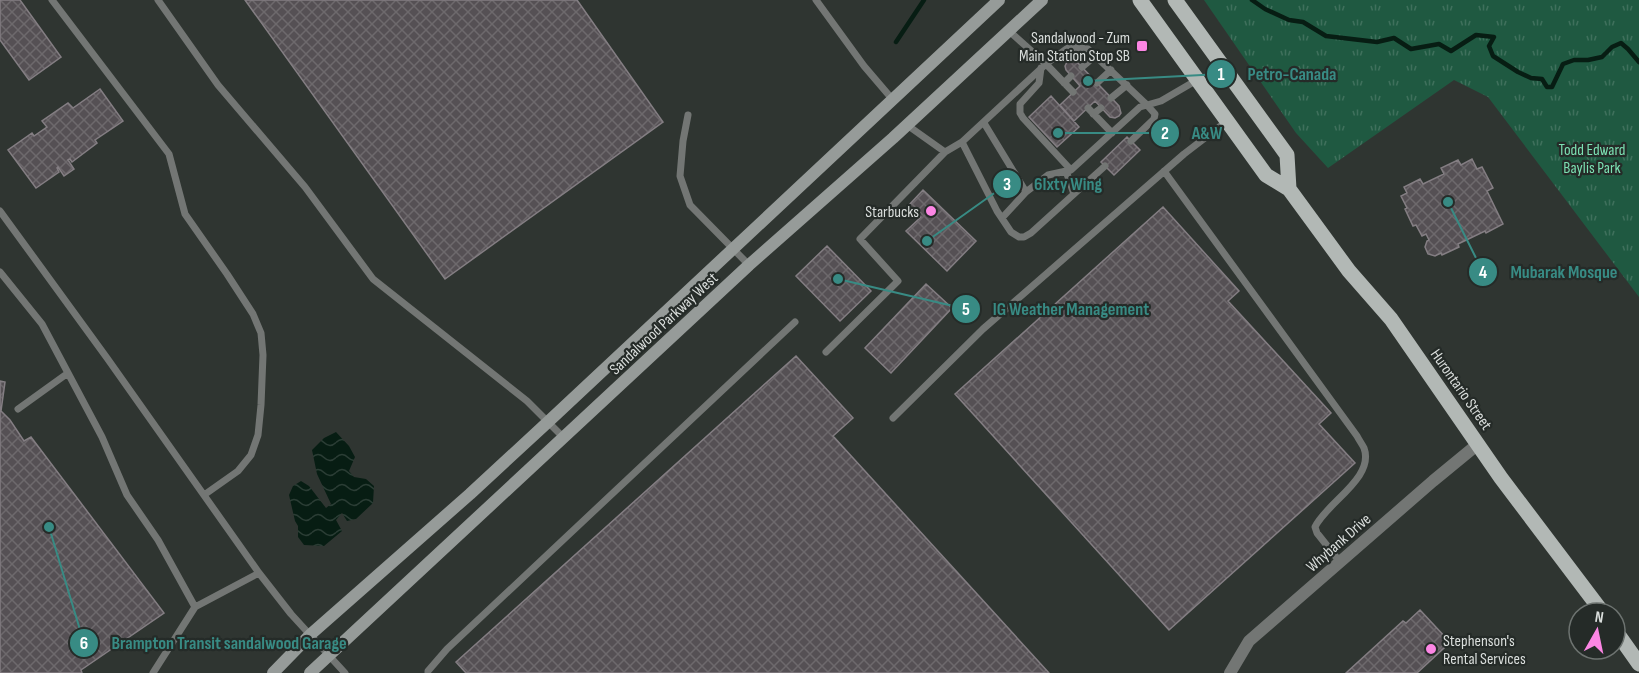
<svg xmlns="http://www.w3.org/2000/svg" width="1639" height="673" font-family="'Sofia Sans Condensed',sans-serif">
<style>
.grass{fill:url(#grass-tufts)}
.water{fill:url(#water-waves)}
.lines{fill:none;stroke-linecap:round;stroke-linejoin:round}
.stream{stroke:#071d13;stroke-width:4.5}
.building{fill:url(#building-cross-hatch);stroke:#847e83;stroke-width:1.5}
.lane{stroke:#737674;stroke-width:7}
.street{stroke:#737674;stroke-width:12}
.secondary{stroke:#969b99;stroke-width:12}
.primary{stroke:#b2b8b5;stroke-width:15}
.poi-dot{fill:#fc86e4;stroke:#252b28;stroke-width:2}
.labels{text-anchor:middle;stroke-width:4.5;stroke-linejoin:round;paint-order:stroke}
.poi-label{font-size:16px;fill:#dadedc;stroke:#252b28;text-anchor:end}
.park-label{font-size:16px;fill:#7ce1b3;stroke:#252b28}
.street-label{font-size:16px;fill:#dadedc;stroke:#252b28}
.leader{fill:none;stroke:#388b84;stroke-width:2}
.callout-dot{fill:#388b84;stroke:#252b28;stroke-width:2}
.mark-label{font-size:18px;text-anchor:middle;font-weight:bold;fill:#fff}
.callout-label{font-size:18px;text-anchor:middle;font-weight:bold;fill:#388b84;stroke:#252b28;stroke-width:4.5;stroke-linejoin:round;paint-order:stroke}
</style>
<defs>
<pattern id="grass-tufts" width="24" height="20" patternUnits="userSpaceOnUse" patternTransform="scale(1.5)"><rect width="24" height="20" fill="#1f5941"/><path d="M3 7l-1-3M5 7V3M7 7l1-3M15 17l-1-3M17 17v-4M19 17l1-3" fill="none" stroke="#3f705c"/></pattern>
<pattern id="water-waves" width="16" height="10" patternUnits="userSpaceOnUse" patternTransform="scale(1.5)"><rect width="16" height="10" fill="#071d13"/><path d="M0 5q4-4 8 0t8 0" fill="none" stroke="#2b3d35"/></pattern>
<pattern id="building-cross-hatch" width="8" height="8" patternUnits="userSpaceOnUse" patternTransform="scale(1.5)"><rect width="8" height="8" fill="#555054"/><path d="M0 0l8 8M0 8l8-8" fill="none" stroke="#6d696c"/></pattern>
</defs>
<rect width="100%" height="100%" fill="#2f3531"/>
<path class="grass" d="M1204,0H1639V297L1488,97L1454,80L1328,168L1296,133Z"/>
<path class="water" d="M336,432L349,446L355,457L349,471L354,477L366,479L374,486L373,503L356,519L347,521L342,513L336,520L342,531L324,546L304,545L298,537V526L295,521L289,495L293,486L301,481L309,486L326,508L331,504L317,474L312,450L324,438Z"/>
<g class="lines">
<path class="stream" d="M1252,0L1265,9L1289,20L1303,22L1326,36L1377,42L1394,38L1411,49L1439,44L1451,51L1476,35L1494,37L1489,46L1493,56L1518,72L1531,78L1542,79L1547,87H1552L1563,64L1574,60H1588L1602,57L1612,47L1621,43L1628,49L1639,62
M896,42L924,0"/>
</g>
<path class="building" d="M0,0H20L61,57L29,80L0,40Z
M245,0H577L663,122L445,279Z
M1072,60L1076,61L1119,106L1121,113L1119,116L1115,118L1110,117L1095,101L1074,121L1060,105L1080,86L1066,70L1065,66L1067,62Z
M100,89L123,121L95,140L97,143L72,162L70,159L68,160L74,169L64,176L58,167L57,168L59,172L36,188L8,150L32,133L34,136L47,127L42,121L68,103L73,108Z
M1051,96L1079,127L1057,147L1029,117Z
M1127,137L1140,150L1114,175L1101,162Z
M1472,159L1477,169L1482,167L1493,188L1487,191L1503,224L1486,233L1485,231L1458,244L1459,247L1442,255L1441,253L1435,256L1428,254L1425,247L1427,241L1429,240L1426,234L1422,236L1416,225L1413,226L1405,209L1407,208L1401,196L1407,193L1404,187L1420,179L1423,184L1444,174L1441,168L1458,160L1461,165Z
M923,190L976,241L947,271L906,231L921,217L909,205Z
M1163,207L1239,291L1228,301L1331,413L1319,424L1355,463L1169,630L955,394Z
M827,246L871,291L840,321L796,276Z
M926,284L952,308L891,373L865,348Z
M796,356L853,418L833,436L1049,673H466L456,662Z
M0,381L5,382L1,411L10,420L24,441L31,437L164,613L81,670L82,673H0Z
M1420,610L1447,639L1445,647L1417,673H1346L1403,621L1406,623Z"/>
<g class="lines">
<path class="lane" d="M52,0L169,154L185,214L227,274L253,314L261,333L263,355L261,405L258,435L251,455L238,471L204,495
M158,0L218,85L305,187L373,279L527,401L564,438
M816,0L864,66L893,100
M1009,31L1046,64L1073,92
M1082,67L1095,56
M1041,68L1039,83L1020,104V113L1023,118L1071,170
M1064,83L1071,76
M1097,83L1111,70
M1111,98L1127,85
M1088,108L1112,133
M1093,114L1101,108
M688,115L683,141L680,176L690,205L749,265
M984,123L1026,192L1048,175L1071,170L1140,107L1161,101L1197,80
M907,125L945,152L962,142L1046,64L1069,47L1088,49L1147,105L1155,114L1154,119L1131,141
M962,142L997,211L1011,232L1019,237H1024L1031,233L1074,194L1066,171
M1164,171L1357,436C1359,440 1362,444 1364,448C1375,478 1326,503 1315,527L1317,533L1340,562
M1074,194L1105,166
M0,211L107,358L259,573L291,614L345,673
M1002,218L1026,192
M0,272L42,324L102,437L127,495L158,540L195,607
M826,352L898,281L860,239L945,152
M18,409L68,373
M893,418L983,329L1184,154L1227,121
M153,673L195,607L259,573
M428,673V671L447,649L795,322"/>
<path class="street" d="M1230,673L1249,641L1433,481L1478,444"/>
<path class="secondary" d="M273,673L311,634L470,494L549,421L999,0
M310,673L749,265L893,138L1042,0"/>
<path class="primary" d="M1140,0L1266,175L1289,189L1349,271L1391,319L1501,478L1603,613
M1175,0L1287,155L1289,189
M1615,630L1639,664"/>
</g>
<g class="poi-dot">
<rect x="1136" y="40" width="12" height="12" rx="3"/>
<circle cx="931" cy="211" r="6"/>
<circle cx="1431" cy="649" r="6"/>
</g>
<g class="labels">
<g class="poi-label">
<text x="1130" y="43">Sandalwood - Zum<tspan x="1130" dy="18">Main Station Stop SB</tspan></text>
<text x="919" y="217">Starbucks</text>
<text x="1443" y="646" text-anchor="start">Stephenson's<tspan x="1443" dy="18">Rental Services</tspan></text>
</g>
<g class="park-label">
<text x="1592" y="155">Todd Edward<tspan x="1592" dy="18">Baylis Park</tspan></text>
</g>
<g class="street-label">
<text transform="translate(663 323) rotate(-43)" y="6">Sandalwood Parkway West</text>
<text transform="translate(1462 389) rotate(55)" y="6">Hurontario Street</text>
<text transform="translate(1338 542) rotate(-41)" y="6">Whybank Drive</text>
</g>
</g>
<path class="leader" d="M1088 81L1221 74M1058 133L1165 133M927 241L1007 184M1448 202L1483 272M838 279L966 309M49 527L84 643"/>
<g class="callout-dot">
<circle cx="1088" cy="81" r="6"/>
<circle cx="1058" cy="133" r="6"/>
<circle cx="927" cy="241" r="6"/>
<circle cx="1448" cy="202" r="6"/>
<circle cx="838" cy="279" r="6"/>
<circle cx="49" cy="527" r="6"/>
<circle cx="1221" cy="74" r="15"/>
<circle cx="1165" cy="133" r="15"/>
<circle cx="1007" cy="184" r="15"/>
<circle cx="1483" cy="272" r="15"/>
<circle cx="966" cy="309" r="15"/>
<circle cx="84" cy="643" r="15"/>
</g>
<g class="mark-label">
<text x="1221" y="80">1</text>
<text x="1165" y="139">2</text>
<text x="1007" y="190">3</text>
<text x="1483" y="278">4</text>
<text x="966" y="315">5</text>
<text x="84" y="649">6</text>
</g>
<g class="callout-label">
<text x="1292" y="80">Petro-Canada</text>
<text x="1207" y="139">A&amp;W</text>
<text x="1068" y="190">6Ixty Wing</text>
<text x="1564" y="278">Mubarak Mosque</text>
<text x="1071" y="315">IG Weather Management</text>
<text x="229" y="649">Brampton Transit sandalwood Garage</text>
</g>
<g transform="translate(1597 631) rotate(9)"><circle r="28" fill="#252b28" stroke="#6d7370" stroke-width="1.5"/>
<path d="M0-4.5L10 22L0 15L-10 22Z" fill="#fc86e4"/>
<text y="-9" font-size="16" font-weight="bold" text-anchor="middle" fill="#dadedc">N</text>
</g>
</svg>
